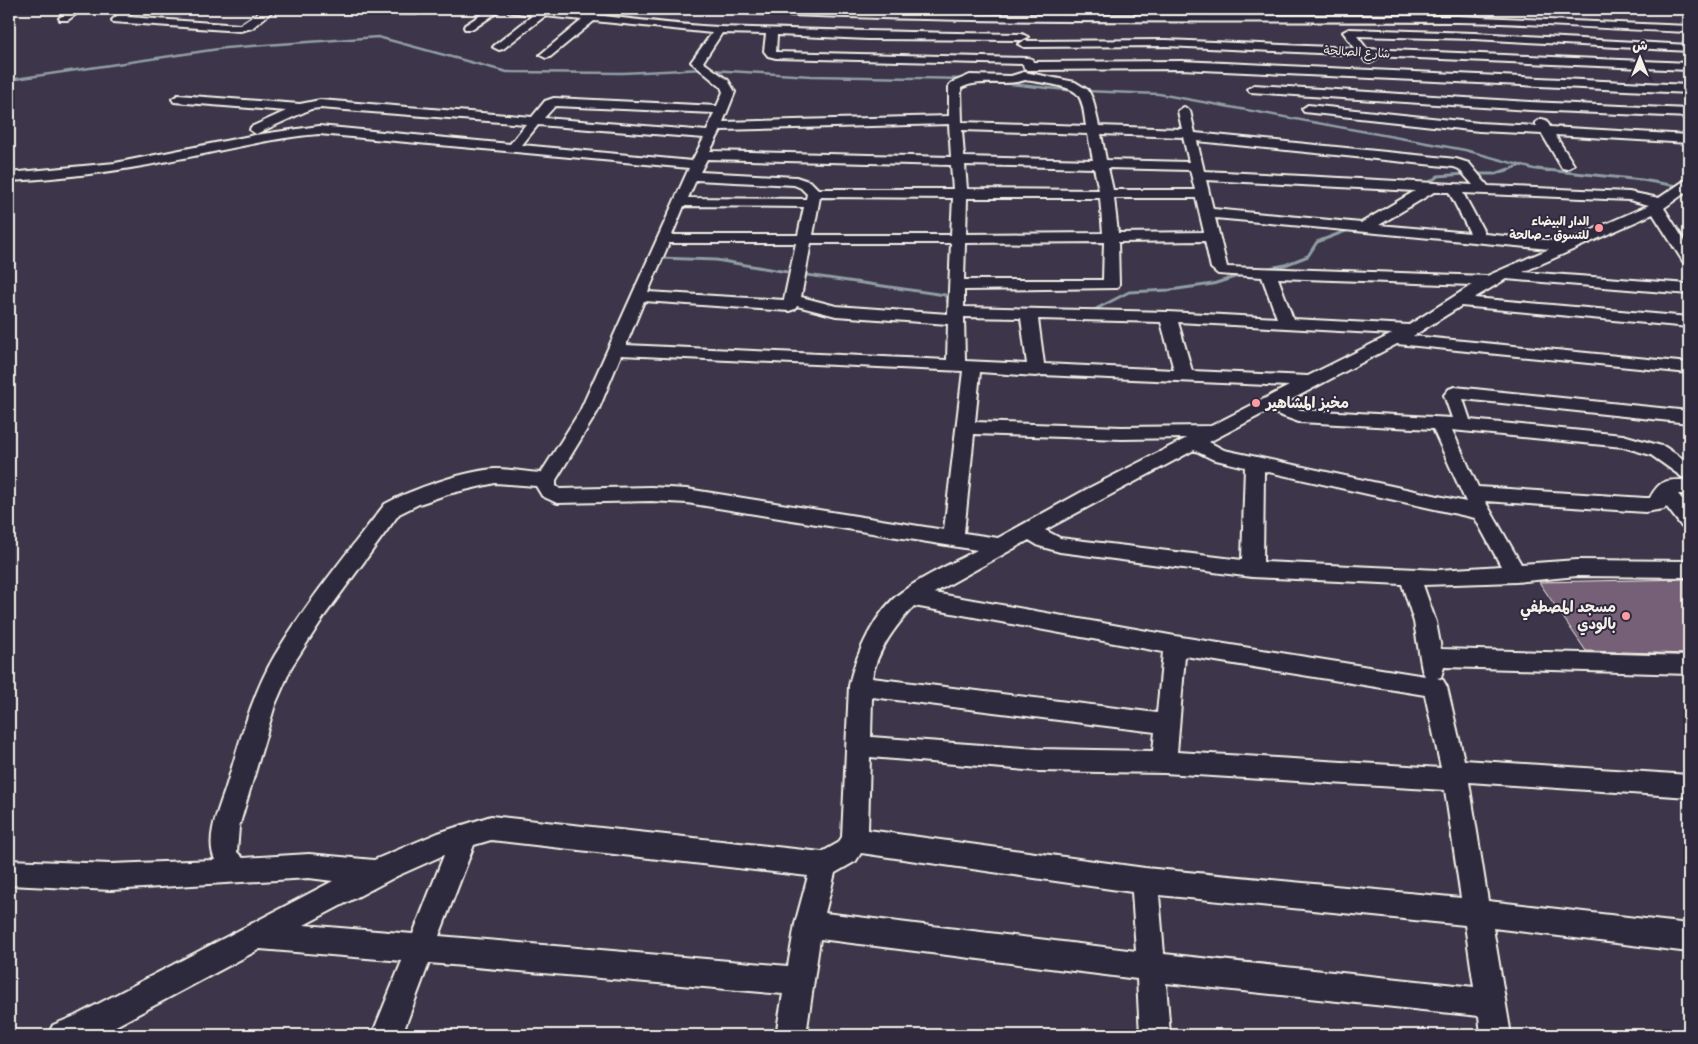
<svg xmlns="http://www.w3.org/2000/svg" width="1698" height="1044" font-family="Sriracha,'Playpen Sans Arabic',sans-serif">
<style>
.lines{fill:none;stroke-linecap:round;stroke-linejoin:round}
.stream-far1{stroke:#909ea4;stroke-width:2.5}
.stream{stroke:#909ea4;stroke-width:3}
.building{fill:#756077;stroke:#f4f1e8}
.minor-casing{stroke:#f4f1e8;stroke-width:4}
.minor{fill:#2f2a3d;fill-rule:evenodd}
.poi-dot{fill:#ff9aa2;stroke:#2f2a3d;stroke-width:2}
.labels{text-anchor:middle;stroke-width:4;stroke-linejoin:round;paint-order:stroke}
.far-street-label{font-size:12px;fill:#f4f1e8;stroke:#2f2a3d}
.far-poi-label{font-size:12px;font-weight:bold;fill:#f4f1e8;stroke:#2f2a3d;text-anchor:end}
.poi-label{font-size:15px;font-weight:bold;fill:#f4f1e8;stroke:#2f2a3d;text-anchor:start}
</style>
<rect width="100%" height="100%" fill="#3d3549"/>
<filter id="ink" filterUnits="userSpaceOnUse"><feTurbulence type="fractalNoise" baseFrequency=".02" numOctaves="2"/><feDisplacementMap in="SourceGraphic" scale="10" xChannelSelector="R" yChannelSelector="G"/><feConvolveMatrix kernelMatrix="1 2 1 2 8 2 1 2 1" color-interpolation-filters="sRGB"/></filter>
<g filter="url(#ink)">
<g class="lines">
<path class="stream-far1" d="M711,70L811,76L967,79
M9,80L225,48L378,37L507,72L623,73L704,69
M991,82L1076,91
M1085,91L1159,94L1465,150L1534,169L1549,171
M1505,171L1522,165"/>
<path class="stream" d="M1537,169L1642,180L1689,188
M1473,174H1495L1509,169
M1425,186L1438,176L1466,174
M659,258L716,260L793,273
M1265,269L1285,265L1308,256L1317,242L1351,229
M800,274L945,295L950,307
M1082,310H1094L1129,292L1170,290L1213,284L1241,275"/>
</g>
<path class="building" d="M1689,579V654L1586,651L1539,582Z"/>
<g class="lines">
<g class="minor-casing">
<path id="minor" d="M71,9H83L68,20H60L59,18Z
M125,9H137L127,17L240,25L264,9H275L252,28L240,31L113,22L112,20Z
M306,9H428L416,14L311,12Z
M490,9H502L473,29H465L464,27L465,25Z
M505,9C577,9 648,24 719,27C820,30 921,33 1022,34L1028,37L1022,40L868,39L777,35L776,52L1028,58L1032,59L1033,62L1181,61L1689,85V93L1181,69L1028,70L1024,68L1023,64L776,58L768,56L764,51L766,34L722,33L703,62L728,80L735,92L723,122L949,116V86L951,83L970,75L1011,76L1024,72L1075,82L1088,90L1093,100L1099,126L1182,129L1178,111L1184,107L1190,111L1195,133L1456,159L1469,163L1488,186L1629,192L1659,198L1684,181L1689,180V190L1664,208L1689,248V265L1684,263L1653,214L1523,272L1689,284V294L1506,279L1474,298L1689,317V327L1461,306L1413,336L1689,363V373L1397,344L1283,404L1301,410L1452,418L1444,395L1449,389L1455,387L1689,411V423L1463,399L1470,420L1623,435L1665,447L1689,463V479L1682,477L1651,455L1623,447L1452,430L1478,487L1645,498H1650C1660,478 1669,480 1689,480V494H1678L1689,508V529L1682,527L1666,506L1664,509L1645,512L1485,501L1521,564L1577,560L1689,561V577L1577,576L1516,582L1423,585L1436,622L1441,649L1689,656V674L1444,667L1441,677L1437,678L1443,680L1447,687L1464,760L1689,775V797L1469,782L1488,901L1689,924V952L1493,928L1511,1035H1481L1479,1016L1166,983L1170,1035H1140L1137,979L820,939L806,1035H776L783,994L429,963L402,1035H372L402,961L260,949L99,1035H48L53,1025L75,1016L333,881L309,878L111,890L9,885V860L111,864L215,860C205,838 219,809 226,787C240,742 251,696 275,655C307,602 347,553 385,504C412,489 464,471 495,469C510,469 526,472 541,473L580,411L689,168L319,134C268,138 219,152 168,161C116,172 63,178 9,181V173L115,163L255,135L319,126L510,144L526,124L320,108L311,109L256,134L250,130L251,127L286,111L174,102L172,99L178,95L300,104L320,100L532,117L545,101L554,98L717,106L723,92L721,87L691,62L712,33L594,21L550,57L546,58L540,55L542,53L582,20L545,16L503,49L499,50L493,47L495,45L533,15L510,12ZM1025,80C1036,82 1072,85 1078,95C1084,103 1084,116 1086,126L962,122L961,88C981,78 1004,87 1025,80ZM555,106L714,113L707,131L544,118ZM949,124L951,157L710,151L721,130ZM538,125L704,138L692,161L522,145ZM962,130L1088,134L1093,160L964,157ZM1101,134L1183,137L1189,162L1106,160ZM1197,141L1454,167L1459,169L1473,185L1204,171ZM707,159L951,165L953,189H818L811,182L796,177L700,172ZM965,165L1094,168L1099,190L967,189ZM1108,168L1190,170L1195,190H1113ZM696,180L794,185L801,188L807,194L806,199L688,198ZM1206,180L1415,191L1361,223L1213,209ZM1434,192H1449L1470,233L1379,225ZM1463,193L1629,200L1649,205L1565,242L1485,234ZM820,197L953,198L951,235H813ZM967,198H1100L1103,233L966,234ZM1114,198H1196L1204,232L1118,233ZM684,206L804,207L798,235H672ZM1215,218L1549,249L1487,276L1227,267ZM1205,241L1211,268L1218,274L1262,277L1277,318L1168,312L964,307V290L1117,288L1119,285L1118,242ZM1104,242L1103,280H964L965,243ZM669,243H796L784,300L648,292ZM811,243H951L948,314L836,306L801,297ZM1278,278L1472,285L1409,325L1293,319ZM644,301L789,311L795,309L797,306L836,316L948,324L947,360L626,345ZM964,317L1021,318L1027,364L965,361ZM1038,319L1161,322L1174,370L1044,364ZM1178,322L1392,334L1308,376L1192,371ZM621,355L963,371L944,530L687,489L651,487L560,489L556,486V480L598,411ZM980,372L1036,376L1042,375L1289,386L1211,426L1122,427L975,422ZM1268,411L1299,422L1433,429L1466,502L1224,450L1209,442ZM974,434L1122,439L1187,438L1087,489L998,538L964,533ZM1194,450L1212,459L1245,467L1242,560L1060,538L1045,530ZM1264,471L1475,518L1501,566L1439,570L1263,562ZM495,483L536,486L542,496L557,503L651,501L687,503L977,550C953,563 925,575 903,591C876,609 855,656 849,686L842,837L838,843L822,852L491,816L438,833L374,860L309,854L243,858L237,852L239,827L275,705L292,666L325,615L399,514L419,504L448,494ZM1029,540L1039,546L1060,552L1252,577L1402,584L1414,622L1422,670L1425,676L1175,636L934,593ZM914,606L1163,652L1157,713L872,678C877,650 895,627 914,606ZM1185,656L1425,695L1441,768L1177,752ZM872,697L1155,732L1153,751L1038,749L871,737ZM870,757L1038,771L1164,773L1445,790L1461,898L1145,868L868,830ZM491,840L808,876L795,924L788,966L439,936L474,845ZM861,853L1132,892L1136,951L825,913L835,873L856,861ZM444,855L413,934L304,925L397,876ZM1159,895L1465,925L1474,987L1164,954Z
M719,9L999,15L1457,16L1689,26V32C1612,29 1534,23 1457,22C1212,20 968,25 724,12Z
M1349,29L1474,33L1689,45V51L1474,39L1357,36L1367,49L1689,63V70L1373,56L1376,60L1370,63L1366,62L1361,55L1166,46L1024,47L1018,44L1024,41L1166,40L1355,48L1343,32Z
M1254,85L1530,102L1689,109V117L1530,110L1250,92L1248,89Z
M1308,105L1479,123L1537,126L1535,123L1541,119L1546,120L1550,127L1689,135V143L1555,135L1574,165L1567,169L1562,168L1542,134L1479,131L1304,112L1302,109Z"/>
</g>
<use href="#minor" class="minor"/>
</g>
</g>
<g class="poi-dot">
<circle cx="1599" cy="228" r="5"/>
<circle cx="1256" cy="403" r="5"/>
<circle cx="1626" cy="616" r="5"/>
</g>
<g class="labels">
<g class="far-street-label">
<text transform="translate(1357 52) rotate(3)" y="4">شارع الصالحة</text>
</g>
<g class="far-poi-label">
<text x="1589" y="225">الدار البيضاء<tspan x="1589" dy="14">للتسوق - صالحة</tspan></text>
</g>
<g class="poi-label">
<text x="1266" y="408">مخبز المشاهير</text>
<text x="1616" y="612" text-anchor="end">مسجد المصطفي<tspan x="1616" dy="17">بالودي</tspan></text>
</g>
</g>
<rect width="1698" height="1044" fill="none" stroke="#2f2a3d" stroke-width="30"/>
<rect x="15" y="15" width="1668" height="1014" fill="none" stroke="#f4f1e8" stroke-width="2" filter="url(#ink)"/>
<g transform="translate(1640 58)" stroke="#2f2a3d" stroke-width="4" paint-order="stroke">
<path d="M0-4L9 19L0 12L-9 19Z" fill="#f4f1e8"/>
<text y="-8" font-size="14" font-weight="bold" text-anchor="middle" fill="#f4f1e8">ش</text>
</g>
</svg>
